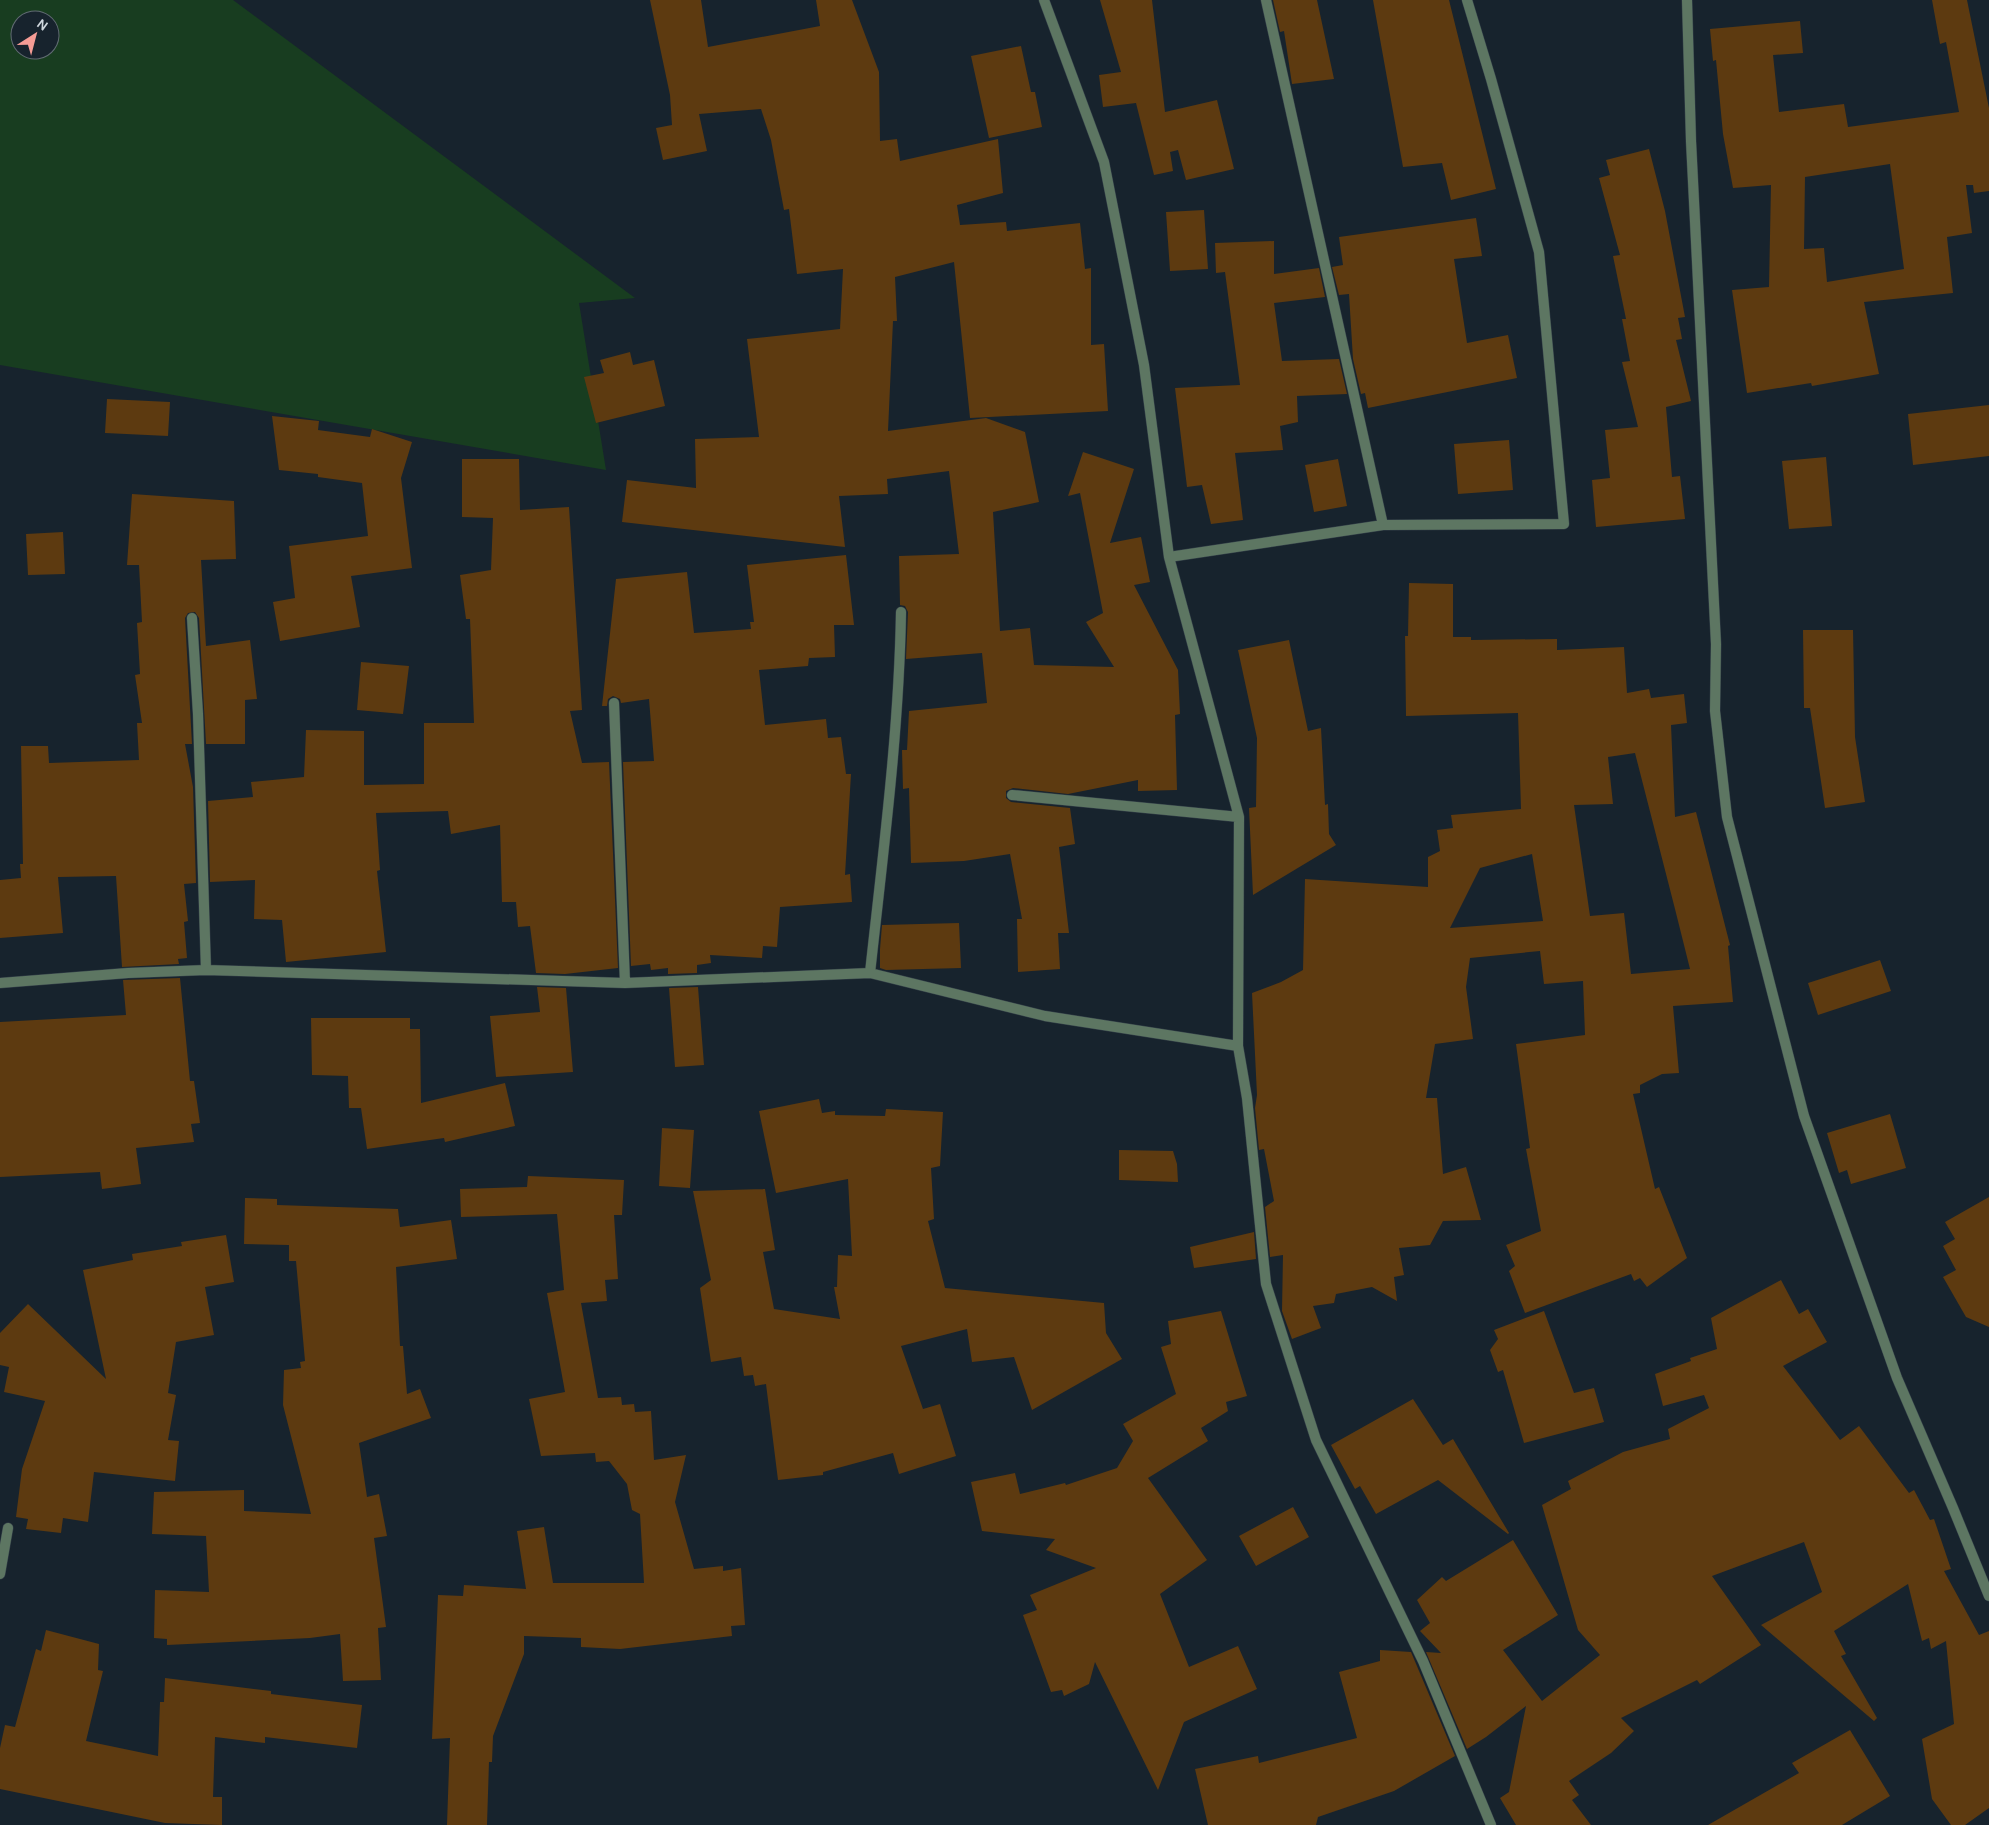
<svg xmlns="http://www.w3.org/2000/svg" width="1989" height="1825" font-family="Karla,sans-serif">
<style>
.green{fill:#183d20;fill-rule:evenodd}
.building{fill:#5d3a10;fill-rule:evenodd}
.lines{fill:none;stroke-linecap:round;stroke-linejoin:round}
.street-casing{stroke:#344049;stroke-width:11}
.street{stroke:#5d7662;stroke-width:10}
</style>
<rect width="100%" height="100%" fill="#17232d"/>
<path class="green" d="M0,0H233L635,298L579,303L606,470L0,365ZM20,20H50V50H20Z"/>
<path class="building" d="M650,0H701L708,47L820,26L816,0H852L879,72L880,141L897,139L900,161L998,139L1003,193L957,205L960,225L1006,222L1007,231L1080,223L1085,269L1091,268V345L1104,344L1108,411L970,418L954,262L895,277L897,321H893L888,431L986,418L1025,432L1039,502L993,512L1000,631L1030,628L1034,665L1114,667L1086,622L1103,613L1080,493L1068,496L1083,452L1134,469L1110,543L1141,537L1150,582L1134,585L1178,670L1180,714L1175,715L1177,790L1138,791V780L1068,794L1013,788L1006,791V798L1011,802L1070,808L1075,844L1059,847L1069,933H1058L1060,969L1018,972L1017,919H1022L1010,854L964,861L911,863L909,788L903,789L902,750H907L909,711L987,703L982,653L906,659L908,612L905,606L900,605L899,556L959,554L949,471L887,479L888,494L839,496L845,547L622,522L627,480L696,488L695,439L759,437L747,339L840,329L843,269L797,274L789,209L784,210L771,140L761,109L699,114L707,151L663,160L656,128L672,125L670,95Z
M1100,0H1152L1165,112L1217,100L1234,169L1186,180L1178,150L1170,152L1173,171L1154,175L1136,103L1103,107L1099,75L1121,72Z
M1273,0H1317L1334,79L1292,84L1284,31L1280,32Z
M1373,0H1449L1496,189L1451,200L1442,163L1403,167Z
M1932,0H1967L1989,108V191L1974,193L1973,185H1966L1972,233L1947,237L1953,293L1864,302L1879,374L1812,386L1811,383L1747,393L1732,290L1769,287L1771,185L1733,188L1723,134L1716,60L1713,61L1710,29L1800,21L1803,53L1773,55L1779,112L1844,104L1848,127L1959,112L1946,42L1940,44ZM1890,164L1904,269L1827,282L1824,248L1804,249L1805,177Z
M1021,46L1031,92H1035L1042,127L989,138L971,56Z
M1649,149L1665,211L1685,317L1678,318L1682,339L1676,340L1691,401L1666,407L1672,477L1680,476L1685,519L1596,527L1592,480L1610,478L1605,430L1638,427L1622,362L1630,361L1622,319H1626L1613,256L1620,255L1599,178L1610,175L1606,160Z
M1204,210L1208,269L1170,271L1166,212Z
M1476,218L1482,256L1454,259L1467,343L1508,335L1517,378L1368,408L1365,393L1361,394L1353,359L1349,294L1339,295L1332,267L1343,265L1339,237Z
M1274,241V274L1319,268L1325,297L1274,303L1282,361L1339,359L1347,394L1297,396L1298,422L1280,426L1283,450L1235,453L1243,520L1211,524L1202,485L1187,487L1175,388L1240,385L1225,272L1216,273L1215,243Z
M630,352L633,365L654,360L665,406L596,423L584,377L604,373L600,360Z
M107,399L170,402L168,436L105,433Z
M1989,405V456L1913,465L1908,414Z
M272,416L319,421L318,430L370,437L372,429L412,442L401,478L412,568L351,576L360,627L280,641L273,602L295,598L289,546L368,536L362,483L318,477V474L279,470Z
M1509,440L1513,490L1458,494L1454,444Z
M1826,457L1832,526L1789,529L1782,461Z
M462,459H519L520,510L569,507L582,710L570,711L582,763L609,762L618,968L565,974L536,973L530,926L518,927L516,902H502L500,825L451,834L448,811L376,813L380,870L377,871L386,952L286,962L282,920L254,919L255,880L210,882L208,801L253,797L251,782L304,777L306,730L364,731V785L424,784V723H474L470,619H466L460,575L491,570L493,518L462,517Z
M1338,459L1347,506L1314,512L1305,465Z
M132,494L234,501L236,559L201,560L206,646L250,640L257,699L245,700V744H206L199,618L195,612L188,613L185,618L192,744H185L193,787L196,883L184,884L188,921L184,922L187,958L178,959L179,964L122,967L116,876L58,877L63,933L0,938V880L21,878L20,864H23L21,746H48L49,763L139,760L137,723H142L135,675L140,674L137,623L142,622L139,565H127Z
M63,532L65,574L28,575L26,534Z
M846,555L854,625H834L835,657L809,658L808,666L759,670L765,725L826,719L828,738L841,737L846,774H851L845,875L850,874L852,902L780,907L777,947L763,946L762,958L710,955L711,963L697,965V973L668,974V968L651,970L650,964L631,966L623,762L654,761L649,699L621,703L620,699L613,696L608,699L607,706H602L616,579L687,572L694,633L751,629L750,622H754L747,565Z
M1409,583L1453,584V637H1471V640L1557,639V650L1624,647L1627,693L1649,689L1651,698L1684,694L1687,723L1671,725L1675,817L1696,812L1730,945L1728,946L1733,1002L1673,1006L1679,1073L1662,1074L1640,1085V1093L1633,1094L1655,1189L1659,1187L1687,1258L1647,1287L1640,1278L1634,1281L1631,1274L1525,1313L1509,1271L1515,1266L1506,1245L1541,1231L1526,1149L1530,1148L1516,1044L1585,1035L1583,981L1544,984L1540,951L1470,958L1466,987L1473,1039L1435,1044L1426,1098H1437L1443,1174L1466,1167L1481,1220L1443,1221L1430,1245L1399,1248L1404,1275L1394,1277L1397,1301L1372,1287L1336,1294L1334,1303L1313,1306L1321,1328L1292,1339L1282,1311L1283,1255L1270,1257L1265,1207L1274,1201L1264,1149L1259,1150L1255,1108L1257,1095L1252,993L1281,982L1303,970L1305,879L1428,887V857L1440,851L1437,830L1453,828L1451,815L1521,809L1518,713L1406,716L1405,636H1408ZM1635,753L1675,909L1690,969L1631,974L1624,913L1590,916L1574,805L1613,804L1608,757ZM1532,854L1543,921L1450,928L1480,868Z
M1803,630H1853L1855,737L1865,802L1825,808L1810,708H1804Z
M1289,640L1308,731L1321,728L1325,805L1328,804L1329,834L1336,845L1253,895L1249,808L1256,807L1257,738L1238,650Z
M361,662L409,666L403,714L357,710Z
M959,923L961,968L886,970L880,968V949L882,925Z
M1880,960L1891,991L1818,1015L1808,983Z
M180,978L190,1081H194L200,1123L191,1124L194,1142L136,1148L141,1184L102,1189L100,1172L0,1177V1022L126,1015L123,980Z
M537,987L566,988L573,1072L496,1077L490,1016L540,1012Z
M698,987L704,1065L675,1067L669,988Z
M311,1018H410V1029H420L421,1103L505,1083L515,1126L445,1142L444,1138L367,1149L361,1108H349L348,1076L312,1075Z
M819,1099L822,1113L835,1111V1115L885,1116L886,1109L943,1112L940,1166L931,1168L934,1219L928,1221L945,1288L1104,1303L1106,1333L1122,1359L1032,1410L1014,1357L972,1362L967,1329L901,1346L923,1409L940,1404L956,1456L899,1474L893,1453L823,1472V1475L778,1480L766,1384L755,1386L753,1375L744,1376L741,1357L711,1362L700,1288L711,1280L693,1191L765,1189L775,1250L763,1252L774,1309L840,1319L834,1287H837L838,1255L852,1256L848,1179L776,1193L759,1111Z
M1890,1114L1906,1168L1851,1184L1847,1170L1839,1173L1827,1133Z
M662,1128L694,1130L690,1188L659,1186Z
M1119,1150L1173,1151L1177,1164L1178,1182L1119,1180Z
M528,1176L624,1180L622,1215H614L618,1279L605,1280L607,1301L581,1303L598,1398L621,1397L622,1405L634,1404L635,1412L651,1411L654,1460L686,1455L675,1502L694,1569L723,1566V1571L741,1568L745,1625L731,1626L732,1636L620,1649L581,1647V1638L524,1636V1654L493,1736L492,1762H489L487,1825H447L450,1738L432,1739L438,1595L463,1596L464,1585L526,1589L517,1531L544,1527L553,1583H644L640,1514L632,1510L627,1484L609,1461L596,1462L595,1453L541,1456L529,1399L565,1392L547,1293L564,1290L557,1214L461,1217L460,1189L527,1187Z
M1989,1197V1327L1966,1317L1943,1277L1956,1270L1943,1246L1955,1239L1945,1222Z
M245,1198L277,1199V1205L398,1209L400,1227L451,1220L457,1259L396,1267L400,1346H403L407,1394L420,1389L431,1418L359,1443L367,1497L379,1494L387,1536L374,1538L386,1627L378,1628L381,1680L343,1681L340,1634L310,1638L167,1645V1639L154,1638L155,1590L209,1592L206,1536L152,1534L154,1492L244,1490V1511L311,1514L283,1405L284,1370L301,1368L300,1362L305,1361L296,1261H289V1245L244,1244Z
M1254,1232L1256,1259L1194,1268L1190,1247Z
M226,1235L234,1282L205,1287L214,1335L176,1342L168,1393L176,1395L168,1440L179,1441L175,1481L94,1472L88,1522L63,1518L61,1533L26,1529L28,1519L16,1517L22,1469L45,1401L4,1392L9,1367L0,1365V1333L28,1304L106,1379L83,1270L133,1260L132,1254L182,1246L181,1242Z
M1781,1280L1799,1314L1808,1309L1827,1342L1783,1366L1840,1440L1859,1426L1909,1493L1914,1490L1930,1520L1934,1519L1951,1569L1944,1571L1979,1635L1989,1631V1808L1965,1825H1951L1932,1799L1922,1739L1954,1724L1946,1641L1931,1649L1929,1638L1922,1641L1908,1584L1834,1631L1846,1654L1841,1656L1877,1718L1874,1721L1761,1625L1822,1592L1804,1542L1712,1576L1761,1645L1700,1684L1697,1680L1621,1718L1634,1731L1611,1753L1569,1781L1579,1795L1572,1800L1591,1825H1516L1500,1798L1509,1792L1526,1706L1486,1737L1467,1749L1426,1652L1441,1653L1420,1631L1430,1623L1417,1600L1442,1577L1446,1581L1513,1540L1558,1615L1503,1650L1542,1701L1600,1655L1578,1630L1542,1505L1571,1489L1568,1481L1623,1452L1670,1439L1668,1429L1709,1408L1704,1395L1663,1406L1655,1374L1691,1361L1690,1358L1717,1349L1711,1318Z
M1221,1311L1247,1396L1226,1402L1228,1411L1201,1428L1208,1441L1148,1478L1207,1560L1160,1594L1189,1667L1238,1646L1257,1689L1184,1722L1158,1790L1095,1662L1089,1684L1064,1696L1062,1690L1051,1692L1023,1615L1037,1610L1030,1595L1096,1568L1046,1550L1055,1539L982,1531L971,1482L1015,1473L1020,1494L1065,1483L1066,1485L1117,1468L1133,1441L1123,1424L1176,1394L1161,1347L1171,1344L1168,1321Z
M1544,1311L1574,1393L1594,1388L1604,1422L1524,1443L1503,1370L1498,1372L1490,1350L1498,1339L1494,1330Z
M1413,1399L1443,1445L1453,1439L1509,1533L1508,1534L1438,1480L1376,1514L1360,1486L1355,1489L1331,1445Z
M1293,1507L1309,1537L1256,1566L1239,1536Z
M46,1630L99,1644L98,1670L103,1671L86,1741L158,1756L160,1702H164L165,1678L271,1691V1694L362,1705L357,1748L265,1737V1743L215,1737L213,1797H222V1825L165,1823L0,1789V1748L5,1725L15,1727L36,1649L41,1651Z
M1380,1650L1411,1652L1455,1756L1394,1791L1318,1817L1316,1825H1208L1195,1769L1258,1756L1259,1763L1357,1738L1339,1672L1380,1661Z
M1850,1730L1890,1796L1842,1825H1708L1799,1773L1792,1763Z"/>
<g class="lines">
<g class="street-casing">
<path id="street" d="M1044,0L1104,162L1144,365L1169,557L1239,817L1238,1046L1247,1098L1266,1284L1316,1440L1423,1661L1491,1825
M1266,0L1383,525
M1687,0L1691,141L1716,644L1715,711L1727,817L1804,1116L1897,1378L1953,1508L1989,1596
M1169,557L1383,525L1564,524L1539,252L1491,79L1467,0
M192,618L198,714L206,970
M614,703L625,983
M1012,795L1239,817
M870,973C883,853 899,733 901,612
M0,983L128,973L206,970L625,983L870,973L1045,1016L1238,1046
M0,1574L8,1528"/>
</g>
<use href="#street" class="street"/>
</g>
<g transform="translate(35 35) rotate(36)"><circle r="24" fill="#17232d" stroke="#616b73"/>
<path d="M0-4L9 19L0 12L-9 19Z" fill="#f59c95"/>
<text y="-8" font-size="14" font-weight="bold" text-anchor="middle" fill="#cfd7dd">N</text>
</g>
</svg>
